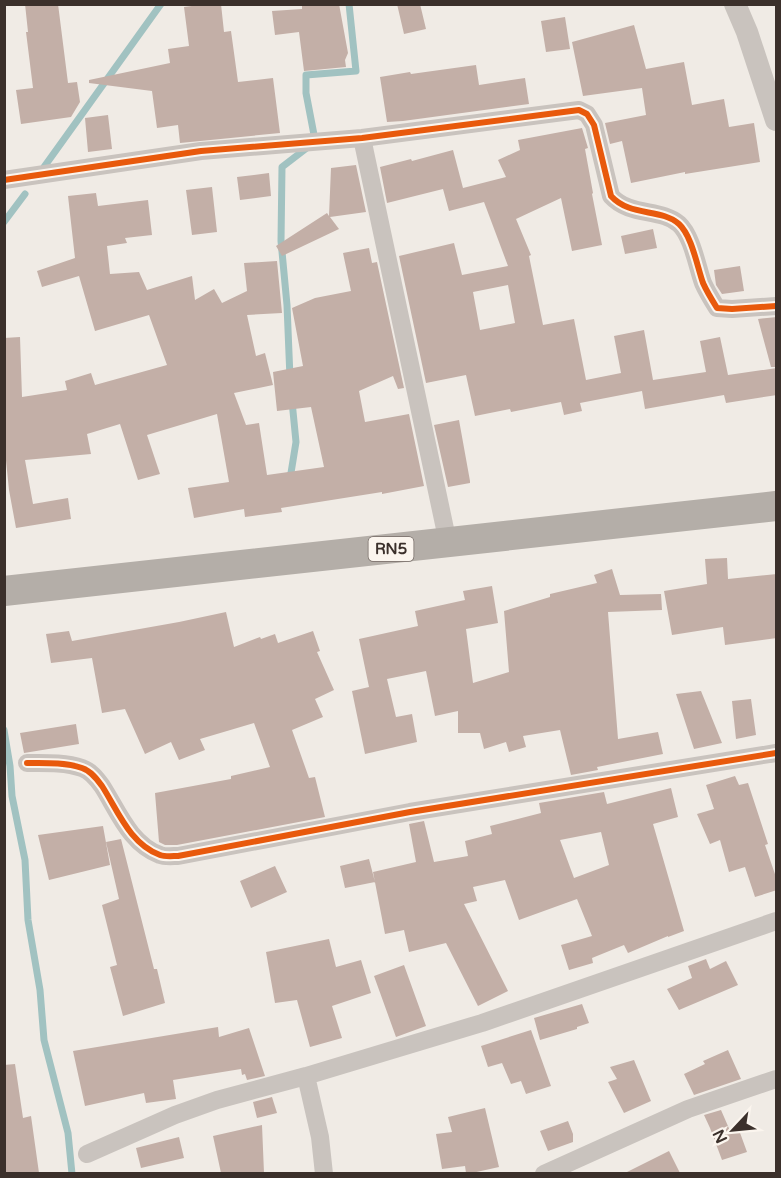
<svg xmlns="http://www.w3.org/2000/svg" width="781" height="1178" font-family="'Varela Round',sans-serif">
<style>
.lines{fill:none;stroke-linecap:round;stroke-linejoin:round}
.stream{stroke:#a1c2c1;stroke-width:7}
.building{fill:#c3afa7;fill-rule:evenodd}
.minor{stroke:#c9c3be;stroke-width:18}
.tertiary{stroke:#c9c3be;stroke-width:22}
.trunk{stroke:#b4aea8;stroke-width:30}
.cycleway-casing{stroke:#fbf5ee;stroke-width:10}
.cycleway{stroke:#e8590c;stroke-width:6}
.labels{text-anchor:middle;stroke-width:4.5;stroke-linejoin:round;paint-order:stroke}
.shield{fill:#fbf5ee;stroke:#756b66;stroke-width:1.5}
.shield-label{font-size:15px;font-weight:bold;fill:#3b302b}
</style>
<rect width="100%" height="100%" fill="#f0ebe5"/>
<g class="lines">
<path class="stream" d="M315,140L306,93V75L356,71L349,4
M44,167L161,4
M4,222L25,194
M290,378L287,305L281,241L282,167L308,147
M290,479L296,442L292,401
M4,730L10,766L12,796L25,860L28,920L40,990L44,1040L68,1133L72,1174"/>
</g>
<path class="building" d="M25,4H58L68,83L77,82L80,102L71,117L21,124L16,90L33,88L26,32H28Z
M207,4H221L224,32L231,31L238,82L273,78L280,133L180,143L178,125L157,128L152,91L89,83V80L170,63L168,49L189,46L184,7Z
M302,4H339L348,53L345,60L346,67L304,71L299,32L275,35L272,11L302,9Z
M397,4H420L426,29L404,34Z
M565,17L570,49L546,52L541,21Z
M634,25L646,69L684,62L692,105L724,99L729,127L754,123L760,162L685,174V172L631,183L622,141L610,144L605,123L646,115L642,88L583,96L572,42Z
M476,65L479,85L525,78L529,104L403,121L387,122L380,77L410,72L411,74Z
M108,115L112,149L88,152L85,118Z
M582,128L588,148L585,149L593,193L592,194L602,245L572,251L561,198L516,219L531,255L529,256L543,325L574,319L586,380L621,373L614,336L644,330L653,380L706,372L700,341L720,337L728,375L777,368V395L726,403L724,395L645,409L642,391L580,403L582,411L564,415L561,402L511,412L510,409L475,416L466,375L426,383L399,256L454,243L462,275L508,266L484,202L449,211L443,189L387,203L380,167L411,159L412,161L453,150L463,188L506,177L498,160L520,150L518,140ZM508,285L515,323L480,330L473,292Z
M356,165L366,212L330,217L339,229L282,256L276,246L327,213L329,216L331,168Z
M269,173L271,196L240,200L237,177Z
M212,187L217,232L192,235L186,190Z
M96,193L98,206L148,200L152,235L125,238L127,243L107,246L110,274L139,272L147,290L192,276L195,300L214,289L222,303L247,291L244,263L277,261L282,313L247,315L256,356L265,353L273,385L234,393L246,425L259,423L267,475L324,467L311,407L277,411L273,372L303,366L292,308L315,298L351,291L343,253L369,248L372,263L377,262L404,388L398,389L393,376L359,391L365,422L409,414L424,486L382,494V492L281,508L282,512L245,517L244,509L194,518L188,488L229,482L217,414L147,435L160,474L138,480L120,424L87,434L91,454L25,460L33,504L68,498L71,519L16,528L9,490L4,441V338L20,337L22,397L67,390L65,381L91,373L95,385L167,365L149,315L95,331L79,276L42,287L37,271L75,258L68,196Z
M653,229L657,248L625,254L621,236Z
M740,266L744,291L722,294L716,285L714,270Z
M777,317V367H771L758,319Z
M459,420L470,481V483L448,487L434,425Z
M727,558L728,579L777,574V638L725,645L723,627L672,635L664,591L707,584L705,559Z
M612,569L620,595L661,594L662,610L608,612L618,739L658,732L663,754L597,767L598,770L571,775L560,730L523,736L526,747L509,752L506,742L484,749L480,733H458V711L435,716L426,671L387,679L396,717L412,714L417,742L365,754L352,691L369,687L359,639L418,626L415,611L465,600L463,591L492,586L498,623L466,629L473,683L509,672L504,611L550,597V594L597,583L594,575Z
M226,612L234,647L260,637L261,639L275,634L278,643L313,631L320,651L317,652L334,690L315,699L323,717L292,730L309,778L315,777L325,817L177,845H165L159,842L155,793L231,779V776L270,767L254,723L200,739L205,750L179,760L171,742L145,754L125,709L102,713L92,658L51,663L46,634L69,631L72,641L179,622Z
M701,691L722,743L694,749L676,694Z
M751,699L756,735L736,739L732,701Z
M76,724L79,744L24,753L20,733Z
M735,776L739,785L748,783L768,844L765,845L777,880V890L755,897L745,867L729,872L720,840L710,844L697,814L714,809L706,785Z
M671,788L678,817L653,824L684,931L668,937V936L628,953L624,945L592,958L593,963L569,970L561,945L592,936L577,899L519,920L505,880L473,887L477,901L464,904L508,991L478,1006L446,943L409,952L404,930L385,934L373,872L416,862L409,824L424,821L434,862L468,856L465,841L492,834L490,826L541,813L539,803L604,792L607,804ZM601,832L609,865L574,878L560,840Z
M103,826L110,865L49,880L38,835Z
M121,839L154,969H157L165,1003L123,1016L110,967L117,965L102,905L119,899L106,842Z
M369,859L375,882L345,888L340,866Z
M275,866L287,892L251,908L240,881Z
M329,939L336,967L361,960L371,993L332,1006L342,1038L310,1047L297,1000L275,1003L266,952Z
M706,959L710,969L726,961L738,985L679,1010L667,989L692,978L688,966Z
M404,965L426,1026L396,1037L374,976Z
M582,1004L589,1023L577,1027V1029L540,1040L534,1018Z
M218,1027L219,1037L249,1028L265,1076L247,1080L245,1074L242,1075L241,1069L173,1080L176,1099L146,1103L144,1093L85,1106L73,1051Z
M531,1030L551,1086L526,1094L521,1081L511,1084L502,1063L488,1067L481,1046Z
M728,1050L741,1079L694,1095L684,1074L705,1064L703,1061Z
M634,1060L651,1101L624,1113L608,1082L617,1079L610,1067Z
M15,1064L23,1118L31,1116L39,1173H6L4,1161V1065Z
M272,1097L277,1113L257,1118L253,1102Z
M485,1108L499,1167L472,1173H466L465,1166L442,1169L436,1134L452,1132L448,1117Z
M721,1110L731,1133L739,1130L747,1152L722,1160L710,1128L704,1115Z
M568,1121L573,1134V1142L548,1151L540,1131Z
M262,1125L264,1173H221L213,1136Z
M179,1137L184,1158L141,1168L136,1148Z
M669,1151L680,1173H625Z"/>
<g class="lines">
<path class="minor" d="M362,138L448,543
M4,180L201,151L362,138L579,110L587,114L594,125L611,196C630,217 661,208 679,224C692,236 697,266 703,283C707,292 712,300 717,308L732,309L776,306
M27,763C44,763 65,762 82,768C91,771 97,779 102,786C118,811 130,844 160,855C165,857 173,856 178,856L410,812L776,753
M306,1076L320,1137L324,1174
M87,1154L175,1115L217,1100L306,1076L482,1023L776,921
M544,1174L688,1109L776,1079"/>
<path class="tertiary" d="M735,4L747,32L776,120"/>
<path class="trunk" d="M4,591L776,506"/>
<g class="cycleway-casing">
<path id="cycleway" d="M4,180L201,151L362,138L579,110L587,114L594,125L611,196C630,217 661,208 679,224C692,236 697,266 703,283C707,292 712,300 717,308L732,309L776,306
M27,763C44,763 65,762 82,768C91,771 97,779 102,786C118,811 130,844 160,855C165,857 173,856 178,856L410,812L776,753"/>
</g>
<use href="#cycleway" class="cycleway"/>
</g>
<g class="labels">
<rect class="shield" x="368.5" y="537" width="45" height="24" rx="4.5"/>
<g class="shield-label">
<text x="391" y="554">RN5</text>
</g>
</g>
<rect width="781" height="1178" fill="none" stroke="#3b302b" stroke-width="12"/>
<g transform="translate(733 1130) rotate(244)" stroke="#fbf5ee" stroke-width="4.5" paint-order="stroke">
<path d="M0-4.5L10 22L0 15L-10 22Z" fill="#3b302b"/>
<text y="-9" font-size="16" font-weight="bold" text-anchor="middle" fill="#3b302b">N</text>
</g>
</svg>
